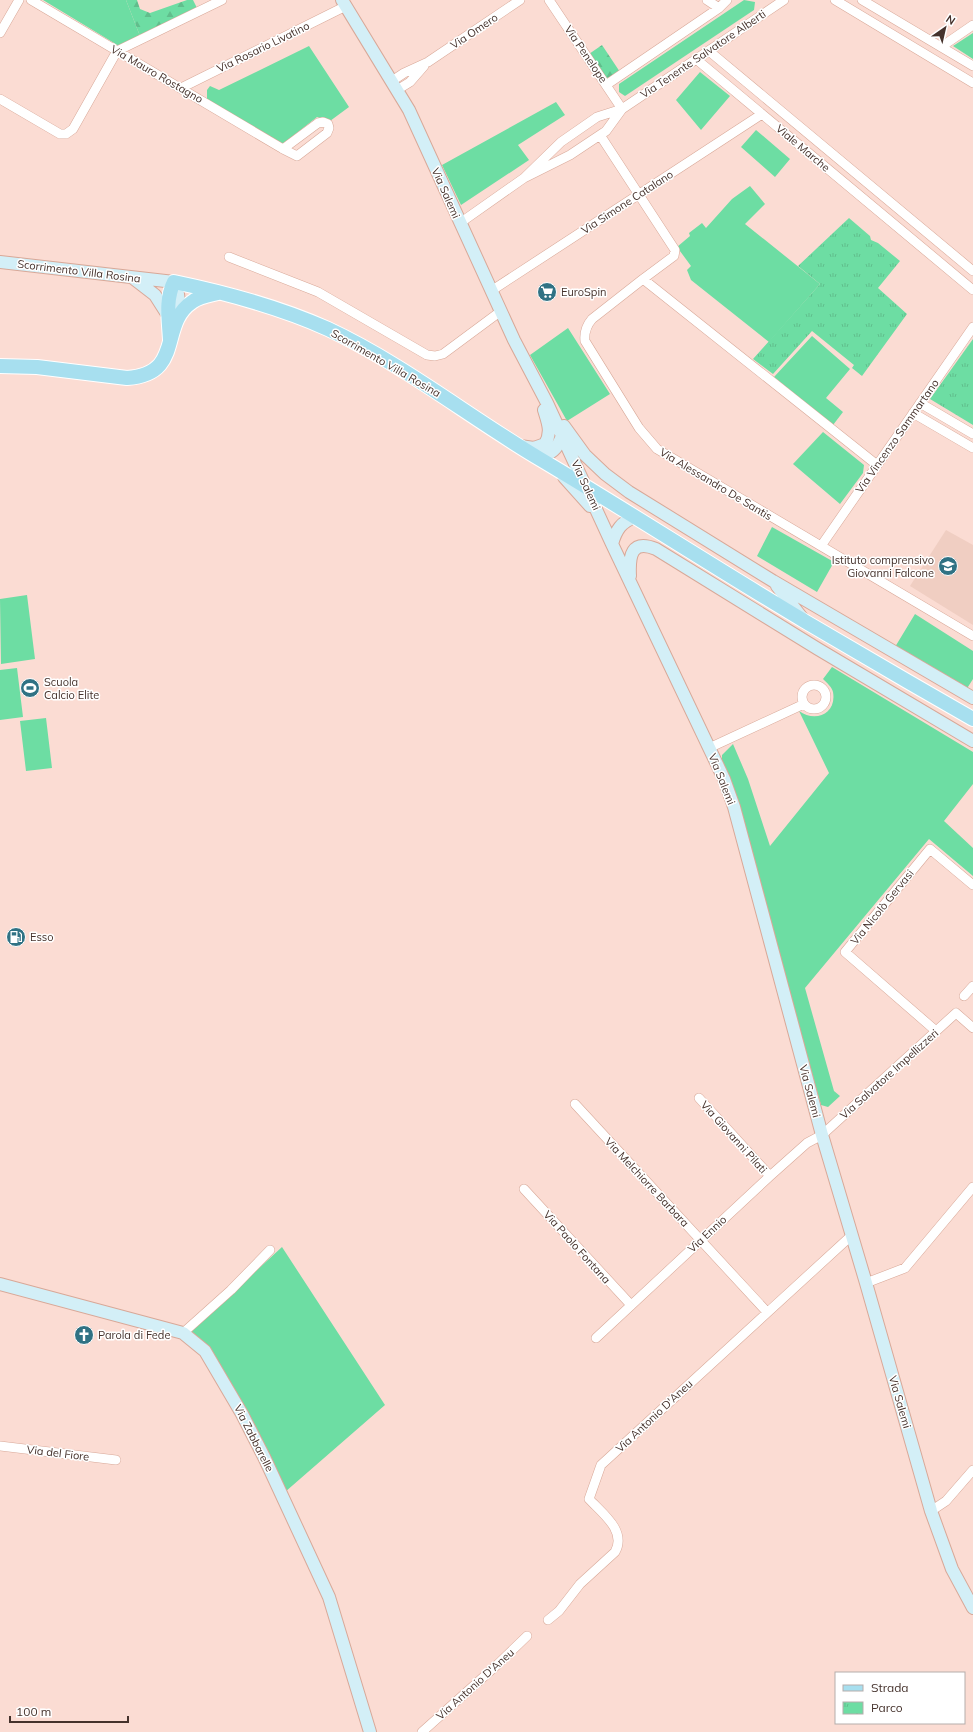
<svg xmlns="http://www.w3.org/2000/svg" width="973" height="1732" font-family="Mulish,sans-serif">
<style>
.built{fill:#f0cec2}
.grass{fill:#6ddda3}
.forest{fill:url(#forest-firs)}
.park{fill:url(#park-tufts)}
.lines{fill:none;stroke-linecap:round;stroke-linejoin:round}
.street-casing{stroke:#d8a898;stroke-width:10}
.secondary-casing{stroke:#d8a898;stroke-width:14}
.primary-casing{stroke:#fff;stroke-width:16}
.street{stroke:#fff;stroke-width:9}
.secondary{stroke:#d3eff7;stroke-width:12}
.primary{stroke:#a7dfef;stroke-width:14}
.labels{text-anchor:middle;stroke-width:3;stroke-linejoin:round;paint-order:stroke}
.street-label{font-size:11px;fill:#45322c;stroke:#fff}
.poi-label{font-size:11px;fill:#45322c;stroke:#fff;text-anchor:start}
</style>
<defs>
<pattern id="forest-firs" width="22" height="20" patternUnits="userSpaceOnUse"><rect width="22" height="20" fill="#6ddda3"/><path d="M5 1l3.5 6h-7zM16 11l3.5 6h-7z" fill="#60be8c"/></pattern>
<pattern id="park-tufts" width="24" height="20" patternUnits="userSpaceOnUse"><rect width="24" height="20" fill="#6ddda3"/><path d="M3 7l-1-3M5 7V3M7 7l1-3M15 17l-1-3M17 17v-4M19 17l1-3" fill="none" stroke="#60be8c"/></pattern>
</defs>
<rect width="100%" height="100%" fill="#fbdcd3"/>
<path class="built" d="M946,530L973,545V625L910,586Z"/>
<path class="grass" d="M43,0H126L140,36L119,46Z
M744,0L755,2L754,10L625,96L619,92V84Z
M973,33V59L953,46Z
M309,46L349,107L330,121L317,117L283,144L207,100V90L210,86L219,90Z
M700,72L730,96L701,130L676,100Z
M556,102L565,115L518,145L529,160L461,205L442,165Z
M756,130L790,159L775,177L741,147Z
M750,186L765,204L745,224L820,284L769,342L691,280L687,270L691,266L677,247L690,236L689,233L702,223L706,228L732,199Z
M568,328L610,394L567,421L530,355Z
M812,336L850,369L826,398L843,412L833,425L774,377Z
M823,432L864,465L863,473L840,504L793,464Z
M772,527L834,562L817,592L757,556Z
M27,595L35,659L1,664L0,599Z
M915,614L973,651V679L966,690L895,647Z
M832,667L973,752V784L944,821L973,848V876L929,839L805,988L834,1091L840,1096L828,1107L821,1105L722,761V755L733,744L748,779L770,846L829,773L799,711C815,723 837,714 833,692C832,687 827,683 823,679Z
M17,668L23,717L0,720V670Z
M46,718L52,768L26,771L20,721Z
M282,1247L385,1405L285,1492L211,1350L191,1331Z"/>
<path class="forest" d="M126,0H137L140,9L150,13L187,0H193L197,8L140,36Z
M602,45L620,72L606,81L589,54Z"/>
<path class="park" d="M849,218L870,236L871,240L878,243L900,261L878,288L907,314L862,376L852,368L854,365L812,331L773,374L753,359L820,284L798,266Z
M973,339V425L930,399Z"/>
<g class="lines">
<g class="street-casing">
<path id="street" d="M31,0L283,149L297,156L327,133L329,128L328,124L323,122L318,123L283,149
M549,0L622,109
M707,0L719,8
M835,0L973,83
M862,0L973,66
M0,33L19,0
M941,47L973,25
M709,51L973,271
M696,59L973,290
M392,81L404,73L428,62L520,0
M606,85L719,8L727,0
M181,88L346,6
M397,90L410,82L424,66
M0,99L60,134H66L73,129L117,51L222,0
M600,135L675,250L674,256L643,279
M524,178L561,142L597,117L622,109L784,0
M460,223L524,178L570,155L606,131L622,109
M229,257L318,292L427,355L435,356L443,354L501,311
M491,291L762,114
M920,403L973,434
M913,413L973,448
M877,465L643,279L592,319C586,326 584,332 585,341L639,428L657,449L973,636
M821,546L973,327
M802 697a12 12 0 1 1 24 0a12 12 0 1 1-24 0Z
M709,748L804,704
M964,996L973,986
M936,1031L845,952L930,849L973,885
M699,1098L770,1176
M575,1104L767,1312
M524,1189L631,1305
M866,1283L905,1268L973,1187
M183,1333L231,1290L270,1250
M596,1338L770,1176L807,1143L822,1135L956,1013L973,1028
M0,1446L116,1460
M931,1511L946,1501L973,1470
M548,1620L559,1611L580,1584L615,1552C627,1531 602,1513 589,1499L601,1465L852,1235
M422,1732L498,1664L527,1636"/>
</g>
<g class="secondary-casing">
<path id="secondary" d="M342,0L409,110L514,340L547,403L612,544L724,779L734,807L822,1135L866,1283L931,1511L952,1569L973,1608
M0,262L174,282C180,294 179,304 178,317
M133,278L155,295L169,317
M564,426L585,455L605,474L629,492L773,581L973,698
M520,446L534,448L545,444C552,432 548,423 544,410
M537,457C552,455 557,449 562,436
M564,477L590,506
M612,544C616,530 621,522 635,517
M630,576C629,556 631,539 656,549L818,649L973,741
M777,586L803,619
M0,1284L183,1333L205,1351L242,1414L265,1459L329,1597L370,1732"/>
</g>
<g class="primary-casing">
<path id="primary" d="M170,340C169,320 165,300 174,282C227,293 279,307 328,329C403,364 469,417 540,459C629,512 717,569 806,622C862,655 917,687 973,719
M0,366L37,367L127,378C185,374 158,325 192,302C200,296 210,295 218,293"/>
</g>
<use href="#street" class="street"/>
<use href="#secondary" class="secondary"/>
<use href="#primary" class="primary"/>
</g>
<defs>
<g id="supermarket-disc" transform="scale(1)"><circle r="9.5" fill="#307284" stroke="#fff"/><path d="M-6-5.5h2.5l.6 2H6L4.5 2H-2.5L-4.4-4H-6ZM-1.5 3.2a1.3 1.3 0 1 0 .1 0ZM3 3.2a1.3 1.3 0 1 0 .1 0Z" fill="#fff"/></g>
<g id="school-disc" transform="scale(1)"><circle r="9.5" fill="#307284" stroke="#fff"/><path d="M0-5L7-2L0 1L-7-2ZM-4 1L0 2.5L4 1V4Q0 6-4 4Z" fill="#fff"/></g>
<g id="stadium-disc" transform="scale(1)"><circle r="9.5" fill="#307284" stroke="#fff"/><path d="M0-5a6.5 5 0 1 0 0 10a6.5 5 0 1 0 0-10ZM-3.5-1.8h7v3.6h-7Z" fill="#fff"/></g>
<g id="fuel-disc" transform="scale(1)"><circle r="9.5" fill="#307284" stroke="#fff"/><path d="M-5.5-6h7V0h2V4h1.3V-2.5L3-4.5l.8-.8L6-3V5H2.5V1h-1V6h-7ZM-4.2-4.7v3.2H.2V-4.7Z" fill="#fff"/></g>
<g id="church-disc" transform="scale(1)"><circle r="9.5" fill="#307284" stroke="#fff"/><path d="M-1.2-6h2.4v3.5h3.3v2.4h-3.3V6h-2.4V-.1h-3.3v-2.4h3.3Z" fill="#fff"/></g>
</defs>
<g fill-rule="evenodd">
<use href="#supermarket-disc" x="547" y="292"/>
<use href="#school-disc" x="948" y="566"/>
<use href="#stadium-disc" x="30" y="688"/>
<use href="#fuel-disc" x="16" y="937"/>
<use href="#church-disc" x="84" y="1335"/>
</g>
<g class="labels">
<g class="street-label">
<text transform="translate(474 31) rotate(-34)" y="4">Via Omero</text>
<text transform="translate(263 47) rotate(-26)" y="4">Via Rosario Livatino</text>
<text transform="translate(586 54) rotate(56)" y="4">Via Penelope</text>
<text transform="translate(703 54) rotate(-34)" y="4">Via Tenente Salvatore Alberti</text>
<text transform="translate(157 74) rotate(30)" y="4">Via Mauro Rostagno</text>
<text transform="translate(803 148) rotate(40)" y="4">Viale Marche</text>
<text transform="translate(446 193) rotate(66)" y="4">Via Salemi</text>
<text transform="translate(627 202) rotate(-33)" y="4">Via Simone Catalano</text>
<text transform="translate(79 271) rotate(7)" y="4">Scorrimento Villa Rosina</text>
<text transform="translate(386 363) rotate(30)" y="4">Scorrimento Villa Rosina</text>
<text transform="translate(897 436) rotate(-55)" y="4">Via Vincenzo Sammartano</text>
<text transform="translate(716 484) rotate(31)" y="4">Via Alessandro De Santis</text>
<text transform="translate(586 485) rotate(65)" y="4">Via Salemi</text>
<text transform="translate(722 779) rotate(68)" y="4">Via Salemi</text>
<text transform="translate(882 907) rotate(-51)" y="4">Via Nicolò Gervasi</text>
<text transform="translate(889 1074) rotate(-42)" y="4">Via Salvatore Impellizzeri</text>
<text transform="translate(810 1091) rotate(75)" y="4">Via Salemi</text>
<text transform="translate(734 1137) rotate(48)" y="4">Via Giovanni Pilati</text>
<text transform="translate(647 1182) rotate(47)" y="4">Via Melchiorre Barbara</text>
<text transform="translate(707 1234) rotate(-43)" y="4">Via Ennio</text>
<text transform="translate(577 1247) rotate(48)" y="4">Via Paolo Fontana</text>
<text transform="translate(900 1402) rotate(74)" y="4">Via Salemi</text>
<text transform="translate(654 1416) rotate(-43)" y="4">Via Antonio D'Aneu</text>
<text transform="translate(254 1438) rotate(63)" y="4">Via Zabbarelle</text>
<text transform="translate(58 1453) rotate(7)" y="4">Via del Fiore</text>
<text transform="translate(475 1684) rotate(-42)" y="4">Via Antonio D'Aneu</text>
</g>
<g class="poi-label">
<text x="561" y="296">EuroSpin</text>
<text x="934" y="564" text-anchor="end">Istituto comprensivo<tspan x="934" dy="13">Giovanni Falcone</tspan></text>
<text x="44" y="686">Scuola<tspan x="44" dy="13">Calcio Elite</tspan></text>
<text x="30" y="941">Esso</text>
<text x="98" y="1339">Parola di Fede</text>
</g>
</g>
<rect x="835" y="1672" width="130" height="52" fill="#ffffff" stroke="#b5adab"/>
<rect x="843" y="1685" width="20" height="6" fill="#a7dfef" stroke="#b5adab"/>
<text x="871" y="1692" font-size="12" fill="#45322c">Strada</text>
<rect x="843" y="1702" width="20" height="12" fill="url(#park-tufts)" stroke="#b5adab"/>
<text x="871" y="1712" font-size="12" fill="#45322c">Parco</text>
<g transform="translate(945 28) rotate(34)" stroke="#ffffff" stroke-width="3" paint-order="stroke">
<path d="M0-3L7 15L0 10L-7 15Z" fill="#45322c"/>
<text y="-6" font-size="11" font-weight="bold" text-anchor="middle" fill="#45322c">N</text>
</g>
<path d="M10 1716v6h118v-6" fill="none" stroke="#45322c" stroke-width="2"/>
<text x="16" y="1716" font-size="12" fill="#45322c" stroke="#ffffff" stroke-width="3" paint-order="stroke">100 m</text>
</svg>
